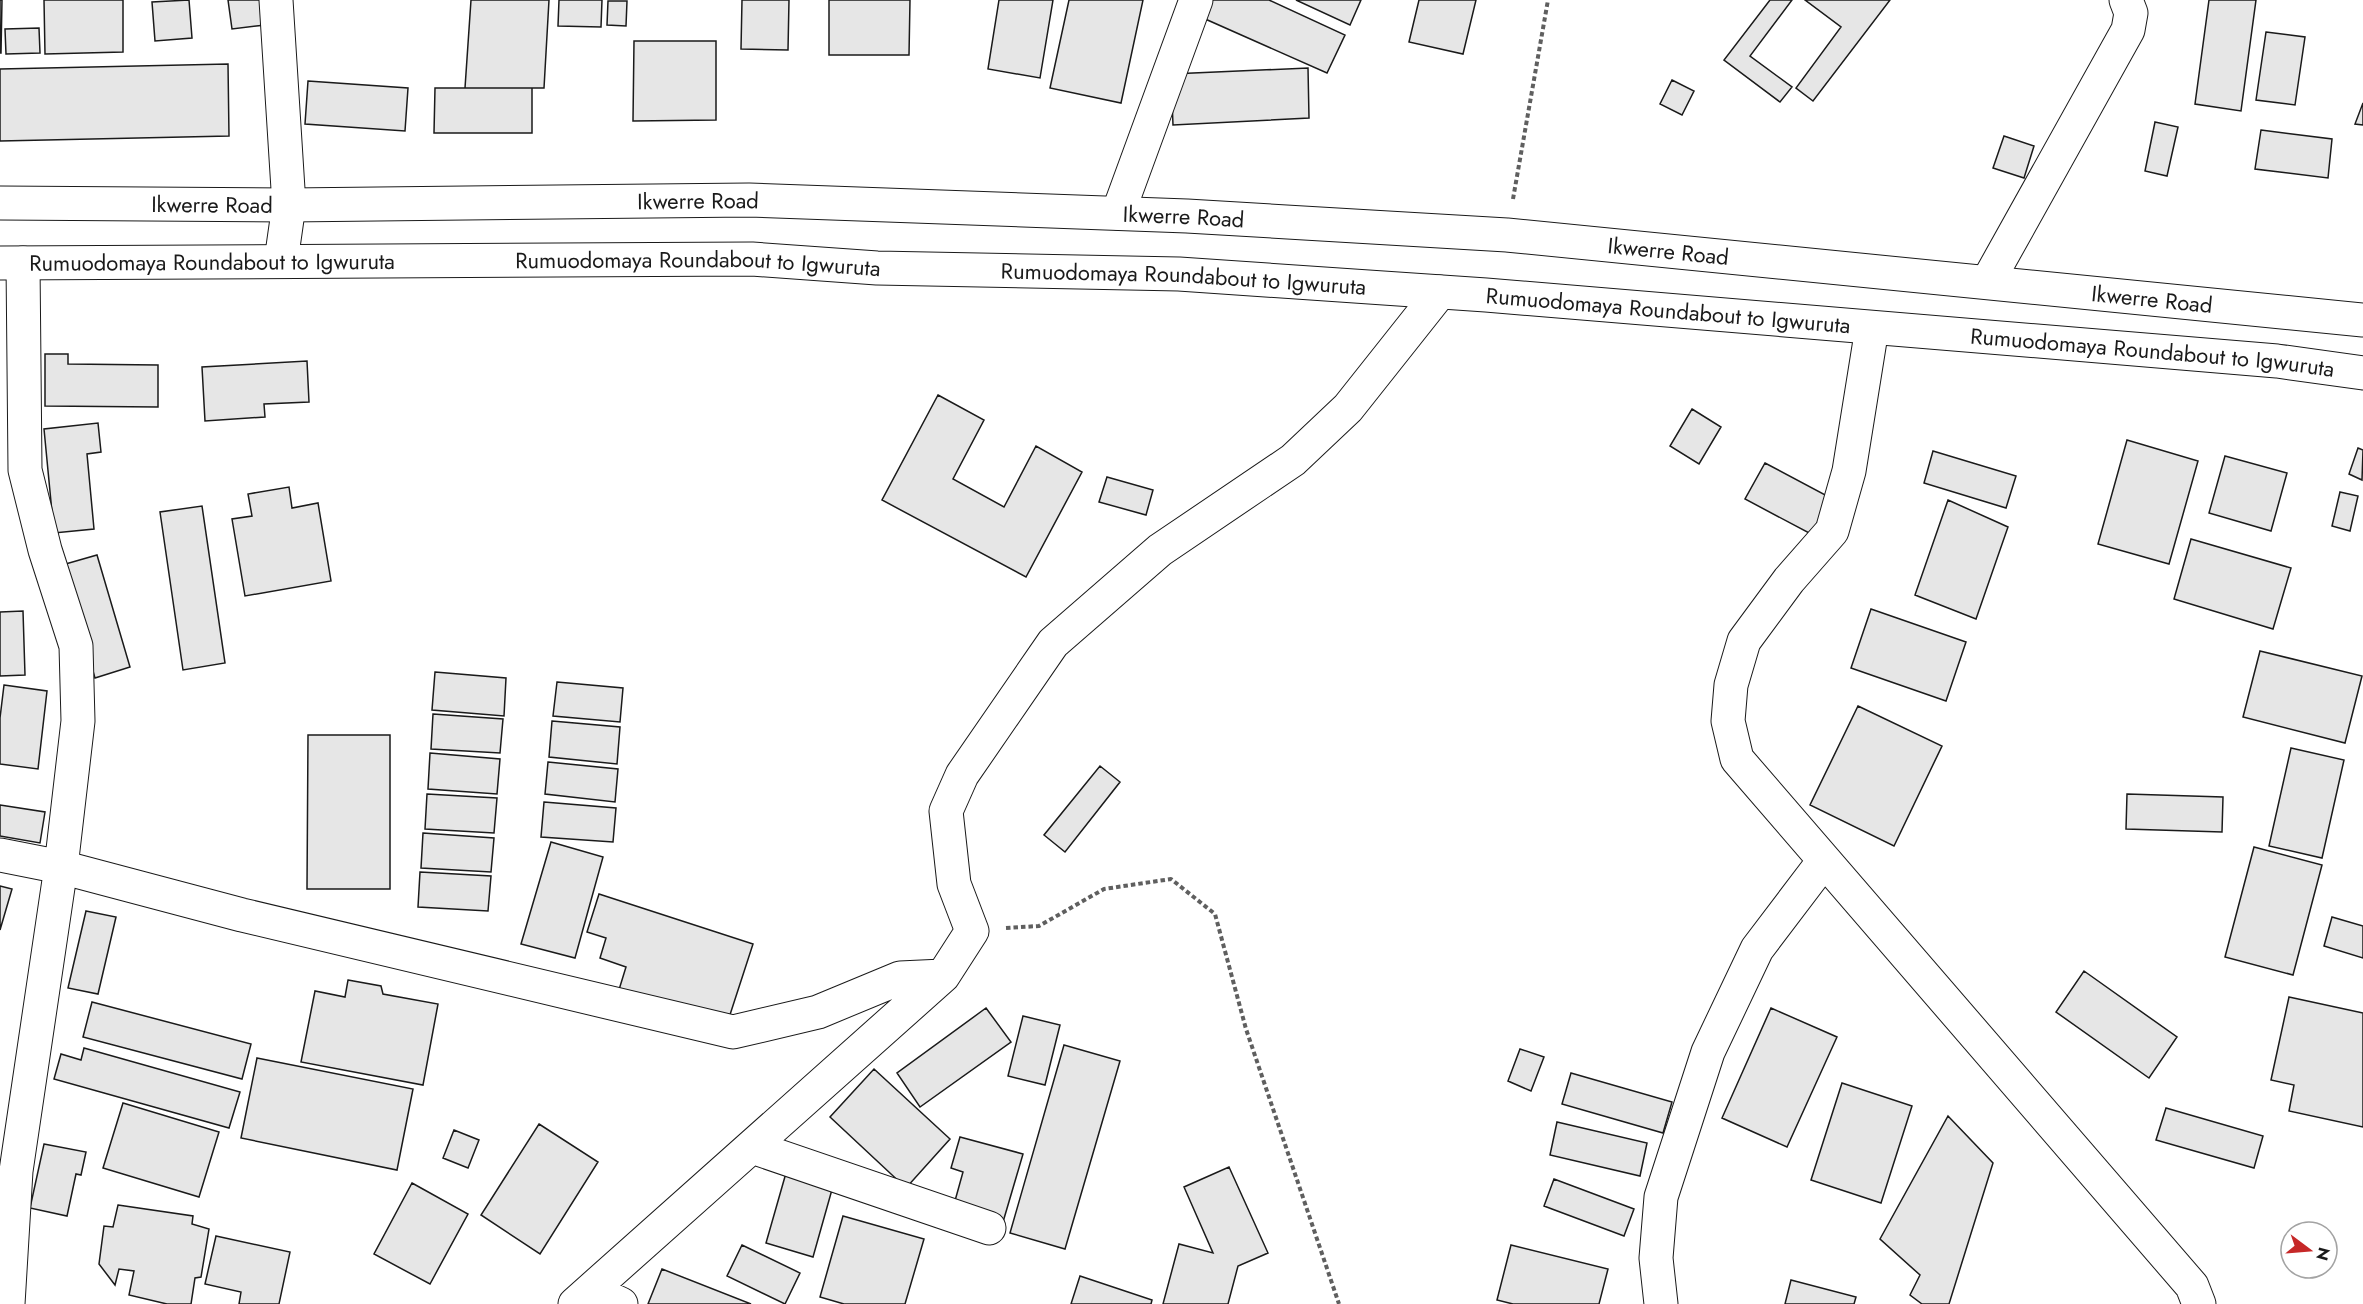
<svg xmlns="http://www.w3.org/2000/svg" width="2363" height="1304" font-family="Jost,sans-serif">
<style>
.building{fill:#e6e6e6;stroke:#1a1a1a;stroke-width:1.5}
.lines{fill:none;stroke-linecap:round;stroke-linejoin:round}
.minor-casing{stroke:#1a1a1a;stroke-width:35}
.major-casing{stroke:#1a1a1a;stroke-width:35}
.path{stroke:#5f5f5f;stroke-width:4;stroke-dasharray:4.5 3;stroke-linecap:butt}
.minor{stroke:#fff;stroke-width:33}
.major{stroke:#fff;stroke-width:33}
.labels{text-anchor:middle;stroke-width:4.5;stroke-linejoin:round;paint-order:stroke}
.street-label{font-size:22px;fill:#1a1a1a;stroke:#fff}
</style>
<rect width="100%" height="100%" fill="#fff"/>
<path class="building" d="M0,0H2L1,53H0Z
M44,0H123V52L45,54Z
M189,0L192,38L155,41L152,2Z
M228,0H262L265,25L232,29Z
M471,0H549L544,88H465Z
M559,0H602L601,27L558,26Z
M742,0H789L788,50L741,49Z
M829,0H910L909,55H829Z
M999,0H1053L1040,78L988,69Z
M1069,0H1143L1121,103L1050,88Z
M1211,0H1269L1345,35L1327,73L1203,18Z
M1296,0H1361L1350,25Z
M1419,0H1476L1463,54L1409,42Z
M1770,0H1792L1750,56L1792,87L1780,102L1724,60Z
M1805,0H1890L1813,101L1796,88L1841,27Z
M2209,0H2256L2241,111L2195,104Z
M608,1H627L626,26L607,25Z
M39,28L40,53L6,54L5,29Z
M2266,32L2305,37L2295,105L2256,100Z
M634,41H716V120L633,121Z
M228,64L229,136L0,141V69Z
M1308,68L1309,118L1173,125L1171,74Z
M1672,80L1694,91L1682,115L1660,104Z
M308,81L408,88L405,131L305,124Z
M435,88H532V133H434Z
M2363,103V125L2355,124Z
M2155,122L2178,127L2167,176L2145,171Z
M2261,130L2332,139L2328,178L2255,169Z
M2004,136L2034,146L2024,178L1993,168Z
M45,354H68V364L158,365V407L45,406Z
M307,361L309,402L264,404L265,417L205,421L202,367Z
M938,395L984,420L953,479L1004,507L1036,446L1082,472L1026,577L882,500Z
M1692,409L1721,427L1699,464L1670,446Z
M98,423L101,452L87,454L94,529L54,533L44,429Z
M2127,440L2198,461L2169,564L2098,544Z
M2358,448L2363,450L2362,480L2349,474Z
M1933,451L2016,476L2006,508L1924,483Z
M2225,456L2287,473L2271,531L2209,513Z
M1765,463L1831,498L1811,534L1745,499Z
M1107,477L1153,490L1146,515L1099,502Z
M289,487L292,508L318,503L331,581L245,596L232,519L252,516L248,494Z
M2340,492L2358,496L2350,531L2332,526Z
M1948,500L2008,527L1976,619L1915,595Z
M202,506L225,663L183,670L160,512Z
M2191,539L2291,568L2273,629L2174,599Z
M97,555L130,667L95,678L62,565Z
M1871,609L1966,642L1946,701L1851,668Z
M23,611L25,675L0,676V612Z
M2260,651L2362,676L2345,743L2243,717Z
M435,672L506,678L504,716L432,710Z
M557,682L623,688L620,722L553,716Z
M4,685L47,691L38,769L0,764V718Z
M1858,706L1942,746L1894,846L1810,805Z
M433,714L503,719L500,753L431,749Z
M552,721L620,727L617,764L549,757Z
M308,735H390V889H307Z
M2291,748L2344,760L2322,858L2269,846Z
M430,753L500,759L497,794L428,789Z
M548,762L618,769L615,802L545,794Z
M1100,766L1120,782L1065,852L1044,835Z
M427,794L497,798L494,833L425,829Z
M2127,794L2223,797L2222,832L2126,829Z
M544,802L616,808L613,842L541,837Z
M0,805L45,812L40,843L0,836Z
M423,833L494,838L491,872L421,868Z
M551,842L603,857L575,958L521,944Z
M2254,847L2322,865L2293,975L2225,957Z
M420,872L491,876L488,911L418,907Z
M0,886L12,889L0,930Z
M599,894L753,944L726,1027L618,993L626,967L600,958L606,938L587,932Z
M86,911L116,917L98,994L68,988Z
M2332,917L2363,926V958L2324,946Z
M2084,971L2177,1037L2149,1078L2056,1012Z
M348,980L381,986L383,994L438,1004L423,1085L301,1062L315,991L345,997Z
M2289,997L2363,1013V1127L2289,1111L2294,1085L2271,1080Z
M92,1002L251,1044L242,1079L83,1037Z
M986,1008L1011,1042L920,1107L897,1073Z
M1771,1008L1837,1037L1787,1147L1722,1118Z
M1023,1016L1060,1025L1045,1085L1008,1076Z
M1064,1045L1120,1061L1065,1249L1010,1233Z
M84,1048L240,1092L229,1128L54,1079L61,1054L81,1060Z
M1520,1049L1544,1057L1531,1091L1508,1081Z
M257,1058L413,1089L397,1170L241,1138Z
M874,1069L950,1139L906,1188L830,1117Z
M1571,1073L1672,1102L1663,1133L1562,1104Z
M1842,1083L1912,1106L1881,1203L1811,1180Z
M123,1103L219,1132L199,1197L103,1168Z
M2166,1108L2263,1136L2254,1168L2156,1140Z
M1948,1116L1993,1163L1949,1304H1922L1910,1295L1920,1275L1880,1239Z
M1557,1122L1647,1143L1640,1176L1550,1155Z
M539,1124L598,1162L540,1254L481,1215Z
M454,1130L479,1140L468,1168L443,1158Z
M960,1137L1023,1154L1003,1222L953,1208L963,1172L951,1168Z
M44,1144L86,1152L81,1175L76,1174L67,1216L30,1208Z
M1229,1167L1268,1253L1238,1266L1228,1304H1163L1179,1244L1213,1253L1184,1187Z
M786,1173L833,1186L813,1257L766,1243Z
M1554,1179L1634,1209L1624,1236L1544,1206Z
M412,1183L468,1214L430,1284L374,1254Z
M118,1205L193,1216L192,1224L209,1229L201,1277L195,1278L191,1304H167L129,1295L134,1271L119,1269L115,1285L99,1264L104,1226L113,1227Z
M843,1216L924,1239L905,1304H844L820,1297Z
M216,1236L290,1252L279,1304H239L241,1292L205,1284Z
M742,1245L800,1273L785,1304L727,1276Z
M1511,1245L1608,1269L1599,1304H1513L1497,1300Z
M662,1269L751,1304H648Z
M1080,1276L1152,1300L1151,1304H1071Z
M1791,1280L1856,1297L1854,1304H1785Z"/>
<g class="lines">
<g class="minor-casing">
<path id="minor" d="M276,0L289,205L281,261
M1118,213L1196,0
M1988,281L2128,30L2131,13L2126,0
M1872,328L1849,471L1832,531L1789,580L1744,641L1731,685L1728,721L1737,759L2192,1286L2199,1304
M0,855L61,867L242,915L733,1032L818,1012L900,978L943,976
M752,1147L989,1228
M591,1290L621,1304
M8,1304L16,1171L61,867L78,721L76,646L45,550L25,470L23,263
M575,1304L943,976L972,931L954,884L946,811L962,775L1053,643L1160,550L1293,460L1348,408L1440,292
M1661,1304L1656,1258L1661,1197L1708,1052L1757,949L1823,862"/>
</g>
<g class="major-casing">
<g id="major">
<path id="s1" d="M0,203L289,205L749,200L1187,216L1507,235L2363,320"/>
<path id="s2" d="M0,263L752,259L877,268L1179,274L1486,295L2277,361L2363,373"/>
</g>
</g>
<path class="path" d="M1513,199L1548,0
M1006,928L1039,926L1104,889L1171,879L1215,914L1246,1029L1339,1304"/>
<use href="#minor" class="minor"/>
<use href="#major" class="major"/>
</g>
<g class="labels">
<g class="street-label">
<text dy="8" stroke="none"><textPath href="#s1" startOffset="698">Ikwerre Road</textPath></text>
<text dy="8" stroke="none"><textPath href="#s1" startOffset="212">Ikwerre Road</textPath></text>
<text dy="8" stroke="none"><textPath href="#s1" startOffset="1184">Ikwerre Road</textPath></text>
<text dy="8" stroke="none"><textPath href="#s1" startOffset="1670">Ikwerre Road</textPath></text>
<text dy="8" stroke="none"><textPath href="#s2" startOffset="212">Rumuodomaya Roundabout to Igwuruta</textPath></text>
<text dy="8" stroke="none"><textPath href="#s2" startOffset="698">Rumuodomaya Roundabout to Igwuruta</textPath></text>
<text dy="8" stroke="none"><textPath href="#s2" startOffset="1184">Rumuodomaya Roundabout to Igwuruta</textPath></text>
<text dy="8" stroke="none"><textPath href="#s1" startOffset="2156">Ikwerre Road</textPath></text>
<text dy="8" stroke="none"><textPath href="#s2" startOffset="1670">Rumuodomaya Roundabout to Igwuruta</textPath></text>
<text dy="8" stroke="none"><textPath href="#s2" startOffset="2156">Rumuodomaya Roundabout to Igwuruta</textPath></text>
</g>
</g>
<g transform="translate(2309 1250) rotate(106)"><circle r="28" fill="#ffffff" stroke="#a3a3a3" stroke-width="1.5"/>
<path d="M0-4.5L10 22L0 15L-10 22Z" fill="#c62828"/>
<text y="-9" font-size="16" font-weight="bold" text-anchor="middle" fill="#1a1a1a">N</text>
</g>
</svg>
